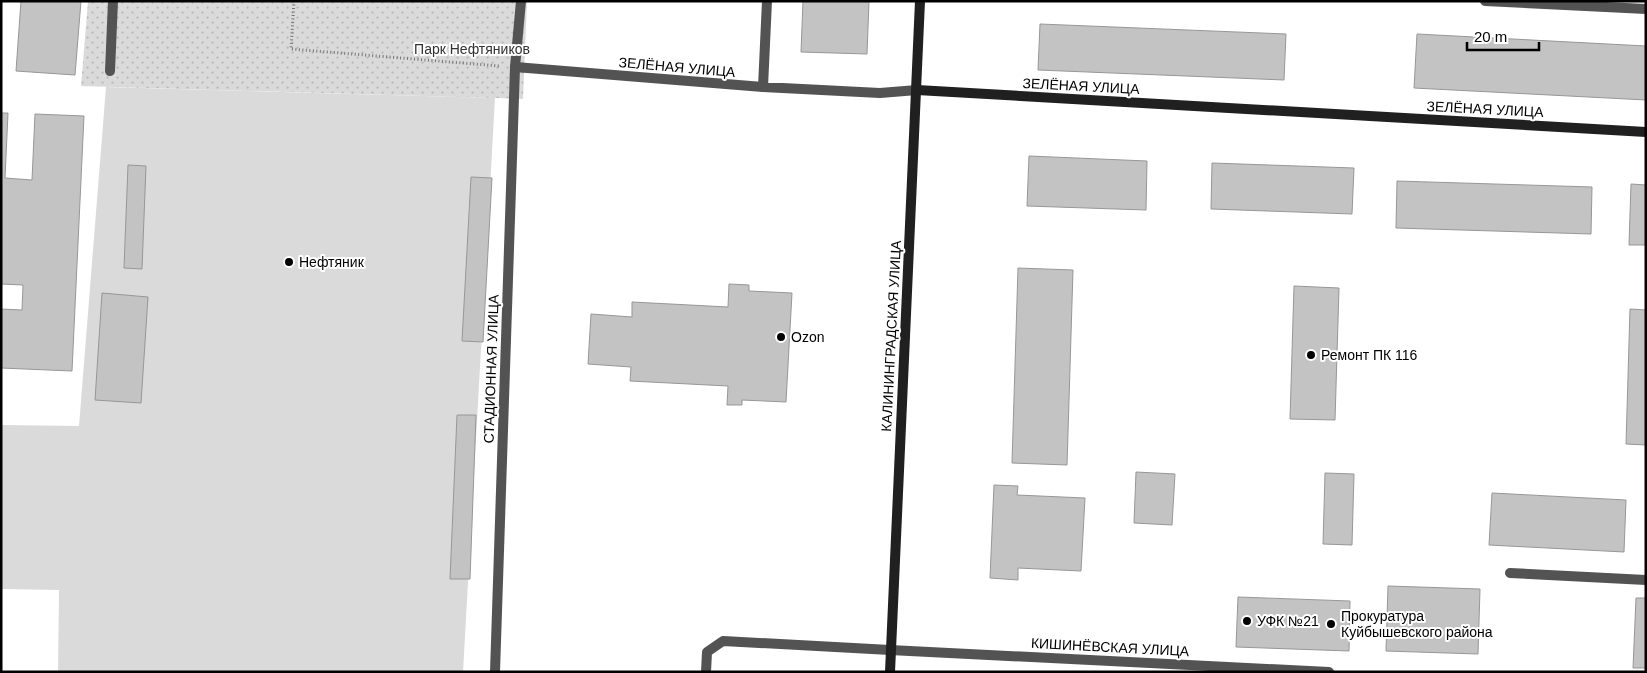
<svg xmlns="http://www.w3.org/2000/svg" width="1647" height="673" font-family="Helvetica,sans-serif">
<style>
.green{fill:url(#green-dots)}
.pitch{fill:#dadada}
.building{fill:#c3c3c3;stroke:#979797}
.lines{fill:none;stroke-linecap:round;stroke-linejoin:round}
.path{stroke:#757575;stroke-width:3;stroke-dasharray:1 2.5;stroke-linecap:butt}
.lane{stroke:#535353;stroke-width:10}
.street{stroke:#535353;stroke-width:10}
.secondary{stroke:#202020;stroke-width:10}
.poi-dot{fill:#000;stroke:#fff;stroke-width:2}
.labels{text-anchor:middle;stroke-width:4;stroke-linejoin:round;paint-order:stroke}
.park-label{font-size:14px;fill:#313131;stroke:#fff}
.street-label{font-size:14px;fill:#000;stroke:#fff}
.poi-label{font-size:14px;fill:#000;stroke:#fff;text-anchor:start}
</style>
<defs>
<pattern id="green-dots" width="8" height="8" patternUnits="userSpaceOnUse" patternTransform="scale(1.25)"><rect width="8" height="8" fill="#dadada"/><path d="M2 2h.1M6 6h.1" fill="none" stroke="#b9b9b9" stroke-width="1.8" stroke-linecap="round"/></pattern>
</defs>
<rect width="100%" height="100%" fill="#fff"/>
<path class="green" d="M88,1H527L523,99L81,86Z"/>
<path class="pitch" d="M106,87L495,98L463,672H58L59,590L1,589V425L79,426Z"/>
<path class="building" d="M21,1H81L75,75L16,71Z
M803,1H869L867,54L801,52Z
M1040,24L1286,34L1284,80L1038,70Z
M1417,34L1646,46V100L1414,88Z
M1,113H8L5,178L32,180L35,114L84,116L72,371L1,368V309L22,310L23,285L1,284Z
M1029,156L1147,161L1146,210L1027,206Z
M1212,163L1354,168L1352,214L1211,209Z
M128,165L146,166L142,269L124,268Z
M471,177L492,178L483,342L462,341Z
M1397,181L1592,187L1591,234L1396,228Z
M1631,184L1646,185V245H1629Z
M1018,268L1073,270L1067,465L1012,463Z
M729,284L749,285V291L792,293L786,402L742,400V405H727L728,386L630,381L631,367L588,364L591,314L632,317V302L728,307Z
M1294,286L1339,288L1335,420L1290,419Z
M102,293L148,297L141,403L95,400Z
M1630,309L1646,310V445L1626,444Z
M457,415H476L470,579H450Z
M1136,472L1175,474L1172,525L1134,523Z
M1325,473L1354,474L1352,545L1323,544Z
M994,485L1018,486L1017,495L1085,498L1081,571L1018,568V580L990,578Z
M1492,493L1626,500L1624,552L1489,545Z
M1388,586L1480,589L1478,654L1386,651Z
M1238,597L1350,601L1349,651L1236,647Z
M1636,598H1646V668H1633Z"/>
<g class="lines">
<path class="path" d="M294,1L291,49L499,66"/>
<path class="lane" d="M1485,1L1646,9
M515,67L521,1
M110,71L113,1
M763,87L767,1
M1510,573L1646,580
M706,672L707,652L723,641L890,650"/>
<path class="street" d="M890,650L1329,672
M495,672L515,67L763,87L880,93L917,90"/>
<path class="secondary" d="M917,90L1646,132
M890,672L920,1"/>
</g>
<g class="poi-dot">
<circle cx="289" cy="262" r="5"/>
<circle cx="781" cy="337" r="5"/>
<circle cx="1311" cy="355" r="5"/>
<circle cx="1247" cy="621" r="5"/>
<circle cx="1331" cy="624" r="5"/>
</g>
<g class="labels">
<g class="park-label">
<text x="472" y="54">Парк Нефтяников</text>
</g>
<g class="street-label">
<text transform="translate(677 67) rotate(5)" y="5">ЗЕЛЁНАЯ УЛИЦА</text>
<text transform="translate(1081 86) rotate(3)" y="5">ЗЕЛЁНАЯ УЛИЦА</text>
<text transform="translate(1485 109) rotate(3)" y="5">ЗЕЛЁНАЯ УЛИЦА</text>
<text transform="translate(891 336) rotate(-87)" y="5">КАЛИНИНГРАДСКАЯ УЛИЦА</text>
<text transform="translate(491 369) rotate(-88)" y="5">СТАДИОННАЯ УЛИЦА</text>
<text transform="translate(1110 647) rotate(3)" y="5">КИШИНЁВСКАЯ УЛИЦА</text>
</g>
<g class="poi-label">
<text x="299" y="267">Нефтяник</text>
<text x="791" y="342">Ozon</text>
<text x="1321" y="360">Ремонт ПК 116</text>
<text x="1341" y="621">Прокуратура<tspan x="1341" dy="16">Куйбышевского района</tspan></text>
<text x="1257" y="626">УФК №21</text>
</g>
</g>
<rect width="1647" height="673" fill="none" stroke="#000000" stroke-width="5"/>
<path d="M1467 42v8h72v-8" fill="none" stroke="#000000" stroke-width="2.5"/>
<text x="1474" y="42" font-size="15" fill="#000000" stroke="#ffffff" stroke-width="4" paint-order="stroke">20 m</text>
</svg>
